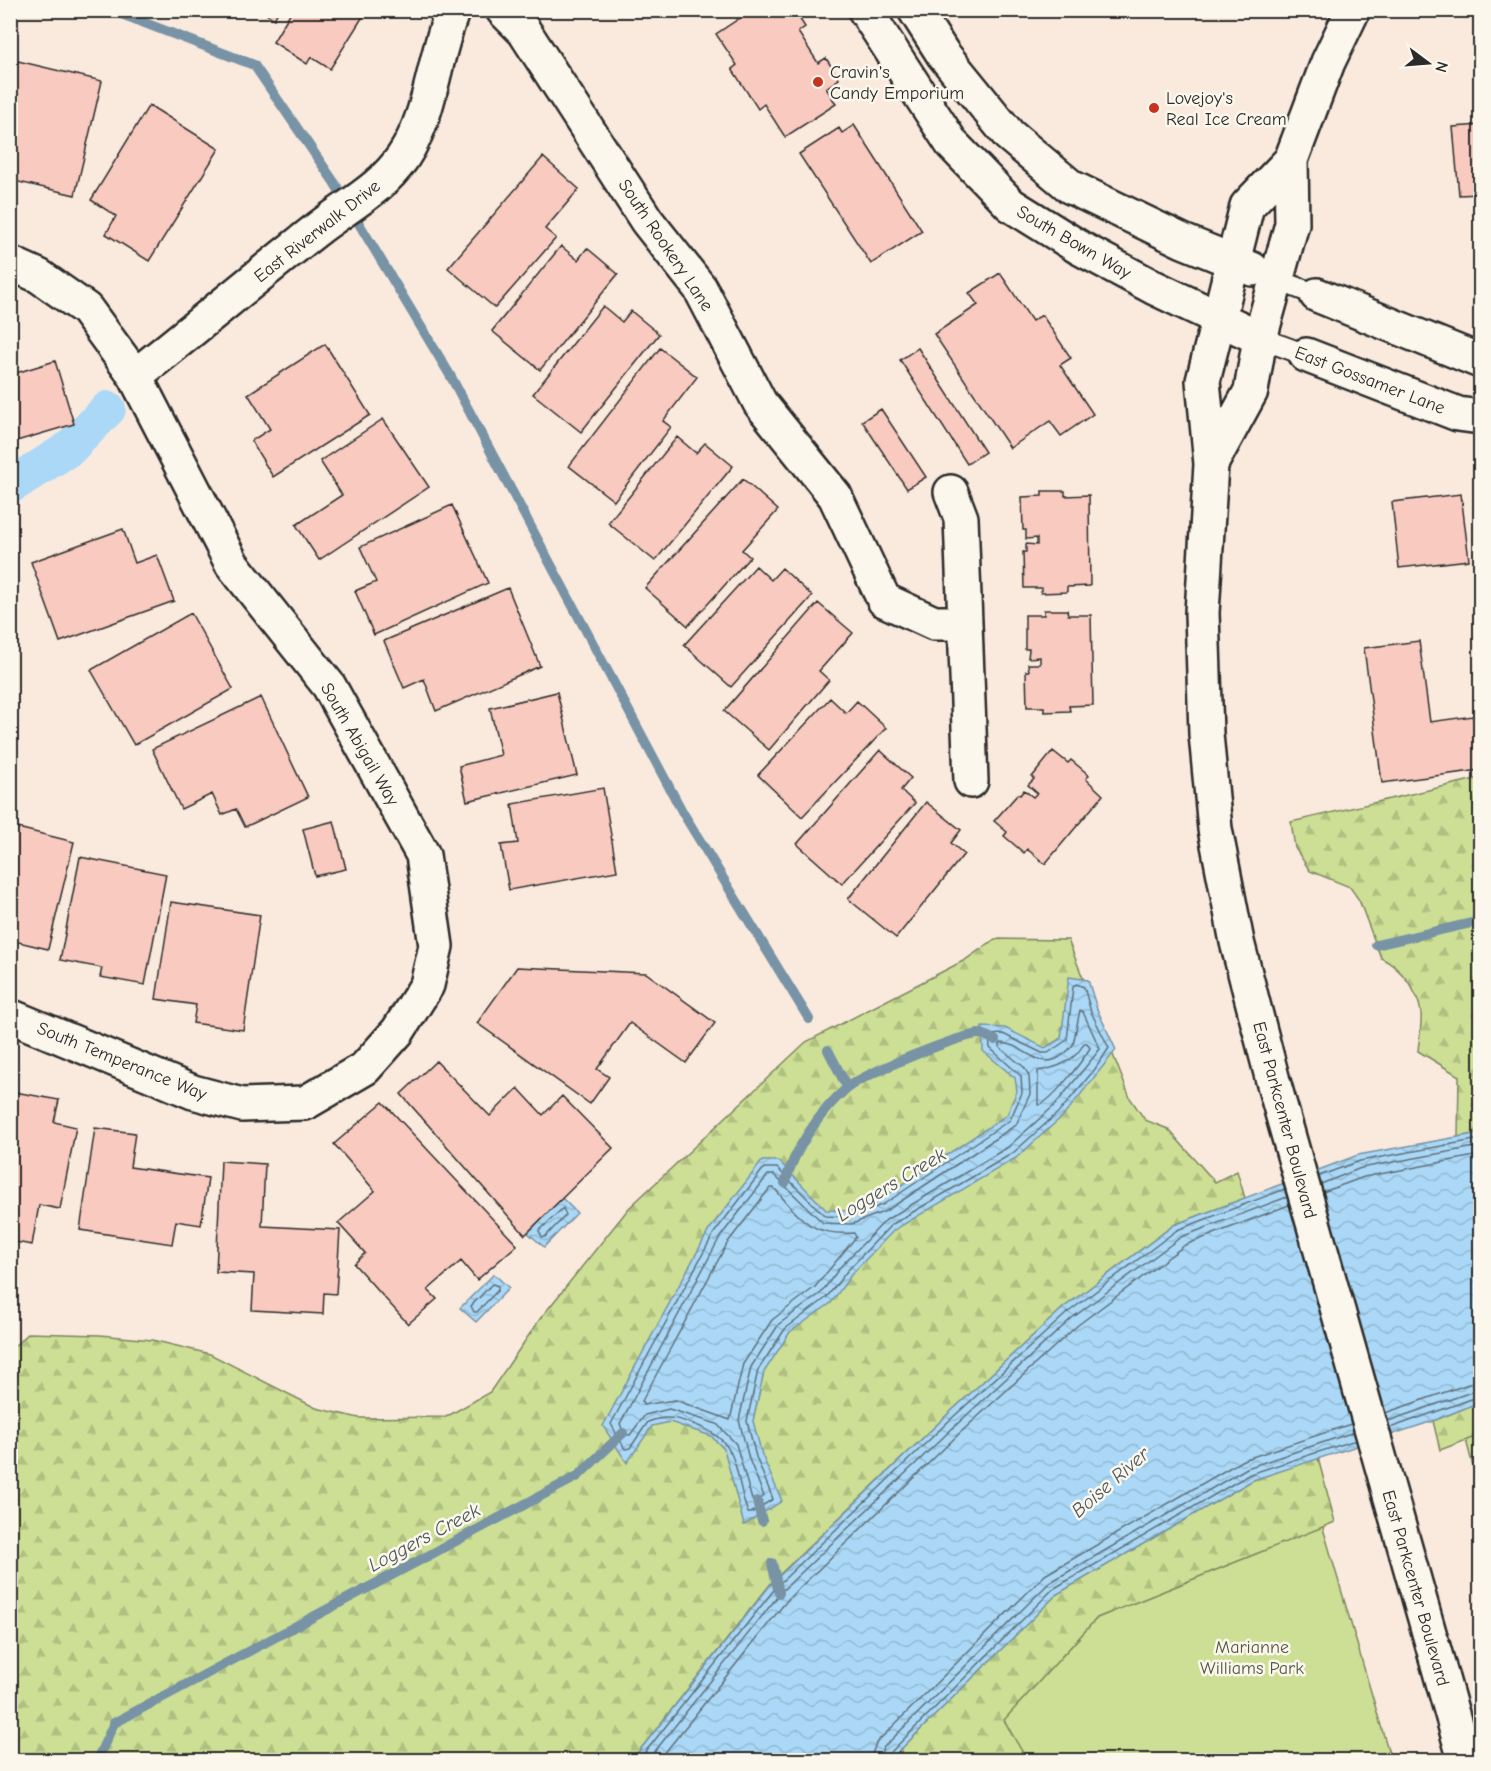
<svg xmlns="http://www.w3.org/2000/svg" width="1491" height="1771" font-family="'Comic Neue',sans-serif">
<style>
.green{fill:#ccdf94;stroke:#7c8560;stroke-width:1.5}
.forest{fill:url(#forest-firs);stroke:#7c8560;stroke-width:1.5}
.water{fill:url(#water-waves);stroke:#7793a5;stroke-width:1.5}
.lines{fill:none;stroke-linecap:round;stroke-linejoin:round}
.shore{stroke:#5e707c;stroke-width:1.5}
.stream{stroke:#7793a5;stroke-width:10}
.canal{stroke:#aad8f6;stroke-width:36}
.building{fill:#f9cabf;stroke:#2b2b2b;stroke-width:1.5}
.lane-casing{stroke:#2b2b2b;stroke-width:24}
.street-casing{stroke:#2b2b2b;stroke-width:38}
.secondary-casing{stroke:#2b2b2b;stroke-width:38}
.lane{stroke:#fbf7ec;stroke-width:20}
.street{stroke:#fbf7ec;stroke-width:33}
.secondary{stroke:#fbf7ec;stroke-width:33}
.poi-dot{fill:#c8321e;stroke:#fbf7ec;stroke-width:2}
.labels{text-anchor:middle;stroke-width:5;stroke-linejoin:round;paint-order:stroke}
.poi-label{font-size:18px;fill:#2b2b2b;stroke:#fbf7ec;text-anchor:start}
.street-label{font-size:18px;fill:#2b2b2b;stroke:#fbf7ec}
.park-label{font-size:18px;fill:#535845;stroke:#fbf7ec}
.water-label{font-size:20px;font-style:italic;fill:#4b565e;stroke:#fbf7ec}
</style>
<defs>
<pattern id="forest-firs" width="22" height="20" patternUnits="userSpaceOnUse" patternTransform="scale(1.5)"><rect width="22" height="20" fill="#ccdf94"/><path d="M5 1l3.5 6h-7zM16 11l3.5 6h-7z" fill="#afc080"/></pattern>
<pattern id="water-waves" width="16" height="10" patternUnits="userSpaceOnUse" patternTransform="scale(1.5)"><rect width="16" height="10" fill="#aad8f6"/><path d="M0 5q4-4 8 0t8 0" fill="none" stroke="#92bad3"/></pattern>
</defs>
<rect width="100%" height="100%" fill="#faeade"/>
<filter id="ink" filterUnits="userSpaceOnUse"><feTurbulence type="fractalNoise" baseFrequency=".0167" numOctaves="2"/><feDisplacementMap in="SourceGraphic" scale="12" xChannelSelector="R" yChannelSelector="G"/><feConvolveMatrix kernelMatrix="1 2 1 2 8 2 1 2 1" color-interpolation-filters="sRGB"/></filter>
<g filter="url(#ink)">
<path class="green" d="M1480,1433V1493L1466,1440Z
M1318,1511L1391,1760H944L1097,1618Z"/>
<path class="forest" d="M1480,778V1133L1458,1137L1459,1076L1418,1051C1419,1039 1422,1025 1421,1013C1418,990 1400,967 1381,958L1359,900L1350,887L1310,871L1295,848L1291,822Z
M995,939L1068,940L1130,1098L1145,1120L1168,1129L1215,1182L1237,1171L1245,1198L1174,1225L1063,1308L947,1415L772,1582L632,1760H11L10,1350L29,1333L100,1335L152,1340L210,1354L316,1408L359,1418L446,1417L490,1392L540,1319L629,1208L806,1042L965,960Z
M1480,1402V1435L1440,1450L1433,1421Z
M1318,1458L1335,1522L1097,1618L1004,1720L1027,1760H890L1057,1594L1253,1480Z"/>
<path class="water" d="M1069,977L1088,980L1097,1009L1116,1050L1065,1114L1016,1158L894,1230L851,1275L831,1303L790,1332L764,1372L753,1421L762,1455L782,1501L744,1525L724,1449L711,1436L670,1422L652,1426L627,1463L603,1426L709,1230L762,1161H779L826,1210L849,1211L880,1199L1007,1115L1017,1091L1015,1078L983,1051L982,1027L1005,1028L1045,1048L1061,1038Z
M1480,1133V1402L1433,1421L1253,1480L1057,1594L890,1760H632L772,1583L947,1415L1063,1308L1174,1225L1358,1155Z
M562,1198L577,1213L544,1247L528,1233Z
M494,1274L509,1288L476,1322L460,1308Z"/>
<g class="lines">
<path class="shore" d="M1076,984L1084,987L1091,1012L1109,1048L1095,1069L1061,1110L1013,1153L891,1225L847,1271L826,1298L785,1329L758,1370L747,1421L756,1457L773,1499L751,1513H748C732,1470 743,1441 693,1424C676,1418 666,1415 648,1422L630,1448L625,1449L611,1424L714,1233L764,1168H777L825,1216L851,1217L884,1204L1010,1120L1022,1093L1021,1076L990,1048L989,1035L1003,1034L1042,1053H1048L1067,1040L1073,987Z
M1080,1010L1083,1012L1100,1049L1055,1105L1008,1147L886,1220L841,1266L821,1293L779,1324L751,1367L739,1420L749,1459L764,1496L755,1502L752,1500L736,1444L717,1424L669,1409L645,1415L630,1435H625L620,1424L720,1237L768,1175H774L823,1223L852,1224L886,1211L1016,1125L1030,1094L1029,1076L1024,1067L1000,1048V1043C1027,1043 1042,1082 1073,1045Z
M1084,1043H1087L1090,1048C1083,1060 1050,1104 1038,1105V1071C1056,1068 1075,1062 1084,1043Z
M1319,1176L1360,1161L1480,1139
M1321,1184L1361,1168L1480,1146
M770,1188H774C801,1219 810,1236 854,1233L856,1237L815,1287L772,1320L743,1364L730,1420L675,1400L643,1405L642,1401L728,1242Z
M1323,1192L1364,1177L1480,1155
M563,1208L566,1215L545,1237H542L539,1231Z
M492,1284L498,1286V1290L477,1312H474L471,1306Z
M1385,1413L1480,1380
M1388,1421L1480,1389
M1390,1428L1480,1396
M639,1760L777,1586L951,1419L1067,1313L1177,1230L1285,1189
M648,1760L782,1591L956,1425L1072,1318L1181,1237L1287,1197
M659,1760L789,1598L962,1431L1078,1325L1185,1245L1289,1205
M870,1760L876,1743L1045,1575L1243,1460L1351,1424
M879,1760L883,1748L1049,1583L1247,1468L1354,1432
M887,1760L889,1754L1053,1589L1250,1474L1356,1440"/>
<path class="stream" d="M111,10L254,65L334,182L450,375L683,813L809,1019
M1376,945L1480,921
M828,1050L847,1087
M785,1183C794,1150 820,1111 847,1088C862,1075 962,1033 982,1034C986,1035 991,1039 995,1040
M757,1501L762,1521
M772,1563L779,1593
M97,1760L114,1723L578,1476L623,1433"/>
<path class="canal" d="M10,486L70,448L108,409"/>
</g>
<path class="building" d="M260,10H279L274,19Z
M292,10H367L330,69L311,57L307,64L273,42Z
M752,10H776L778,14L783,10H794L805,27L798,32L818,63L826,58L839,79L826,88L836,104L785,137L764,104L758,109L732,69L737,65L716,34Z
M18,61L102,81L75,195L10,180V91Z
M149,105L219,149L149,261L106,234L116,216L91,200Z
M854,125L922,231L871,264L799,154L839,128L842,133Z
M1480,125V194L1459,195L1453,127Z
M543,157L579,189L545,229L556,238L495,308L448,268Z
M561,246L578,260L587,248L618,274L540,370L492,331Z
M1000,273L1032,321L1042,315L1071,358L1060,365L1093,414L1061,436L1050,421L1010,448L934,334L978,305L969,293Z
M603,306L622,322L631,311L659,334L581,432L533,394Z
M325,344L370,415L273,477L251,441L270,429L248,394Z
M660,348L697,377L663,421L671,427L614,501L569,466Z
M918,348L985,452L967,464L900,360Z
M10,354L16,373L55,361L74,424L10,443Z
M881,409L926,477L907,489L862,421Z
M383,419L429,487L319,560L296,525L342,495L320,461Z
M677,437L696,453L705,443L733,466L655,561L608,523Z
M743,479L778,510L742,550L750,557L688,626L645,588Z
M1042,491H1065V496L1089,495L1090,586L1067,587V592L1041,593V588H1024L1023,552H1026V544L1037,545V538L1026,539V530H1023L1022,497L1042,496Z
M1461,494L1469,560L1399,568L1392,502Z
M452,505L488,583L374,635L355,591L376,582L360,547Z
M123,529L135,563L157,555L174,601L60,642L31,562Z
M756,566L771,580L782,568L812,596L731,687L684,645Z
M508,588L540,666L436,711L424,679L404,688L384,641Z
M818,603L853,633L819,671L829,680L769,750L724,711Z
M1044,610H1067L1068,615H1091L1093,705L1069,706L1070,711L1044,712V707H1027L1026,671H1029L1028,664H1040V657L1028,658L1029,649H1025V615H1044Z
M191,613L233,689L134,745L91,670Z
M1419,641L1430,722L1473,716L1480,770L1382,783L1364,648Z
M557,692L577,775L467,801L459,766L501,755L490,708Z
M261,697L308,797L245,827L236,809L222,815L212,794L181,809L152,749Z
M830,698L846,713L857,701L886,728L802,817L758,775Z
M880,750L911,778L901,790L915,803L842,884L797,844Z
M1053,751L1068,763L1071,760L1089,775L1086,779L1103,795L1045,864L1027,849L1024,853L1004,836L1007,832L994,821L1018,794L1020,795L1024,790L1033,797L1037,793L1028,785L1034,779L1032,777Z
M603,788L617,871L509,890L501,845L518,843L512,804Z
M926,802L961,830L951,843L964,854L896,938L848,899Z
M334,821L346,869L315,876L303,829Z
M10,826L74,842L48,949L10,940Z
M80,857L166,874L145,985L100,977L102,968L60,960Z
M171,902L260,915L243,1030L193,1023L196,1005L156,999Z
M517,967L646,973L715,1023L686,1063L630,1023L597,1069L609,1077L590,1104L477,1023Z
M436,1061L490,1116L518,1088L543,1115L562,1096L613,1148L525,1235L401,1094Z
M15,1092L59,1100L54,1122L76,1127L60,1209L39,1205L32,1245L10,1241V1113Z
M383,1102L517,1245L477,1280L461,1261L428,1290L437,1299L408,1324L354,1264L365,1253L338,1223L375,1191L334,1144Z
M95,1128L135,1133L130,1167L208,1178L201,1225L176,1221L172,1244L80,1230Z
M221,1161L265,1164L262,1226L340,1230L336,1294L324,1293L323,1314L252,1310L254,1274L216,1272Z"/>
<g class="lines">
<g class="lane-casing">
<path id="lane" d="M1275,279L1317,295
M1260,338L1306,355"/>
</g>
<g class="street-casing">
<path id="street" d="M503,10L524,31L647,221L700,288L760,403L835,496L884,600L934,623H963
M10,263L39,276L86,309L135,376L232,564L329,686L423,855L436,946L427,985L398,1031L365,1068L305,1103L242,1105L193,1092L10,1016
M1317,295L1480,361
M1306,355L1458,414L1480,417
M135,376C197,327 257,276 320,227C349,205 382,188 403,157C432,114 433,58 453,10
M951,492L961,518L971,781"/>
</g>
<g class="secondary-casing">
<path id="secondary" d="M865,10L952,144L1011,205L1080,248L1153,287L1260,338
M915,10L943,54L1009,135L1071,187L1183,241L1252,269
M1291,160L1247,206L1203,381L1211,464L1202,613L1206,734L1215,829L1237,942L1273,1081L1465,1760
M1211,464L1251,391L1260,338L1292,224L1291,160L1328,62L1353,10"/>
</g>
<use href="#lane" class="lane"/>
<use href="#street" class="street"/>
<use href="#secondary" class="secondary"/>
</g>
</g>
<g class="poi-dot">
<circle cx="818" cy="82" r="6"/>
<circle cx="1154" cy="108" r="6"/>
</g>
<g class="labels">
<g class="poi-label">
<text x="830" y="78">Cravin's<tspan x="830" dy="21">Candy Emporium</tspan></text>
<text x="1166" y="104">Lovejoy's<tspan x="1166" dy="21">Real Ice Cream</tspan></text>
</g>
<g class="street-label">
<text transform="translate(317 231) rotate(-38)" y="6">East Riverwalk Drive</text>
<text transform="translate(1074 242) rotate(30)" y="6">South Bown Way</text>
<text transform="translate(666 245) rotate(56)" y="6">South Rookery Lane</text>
<text transform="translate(1370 380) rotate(21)" y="6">East Gossamer Lane</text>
<text transform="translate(360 744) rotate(60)" y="6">South Abigail Way</text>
<text transform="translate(122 1061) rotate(22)" y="6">South Temperance Way</text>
<text transform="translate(1285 1120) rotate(75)" y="6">East Parkcenter Boulevard</text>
<text transform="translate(1416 1588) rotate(74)" y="6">East Parkcenter Boulevard</text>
</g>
<g class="park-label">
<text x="1252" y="1653">Marianne<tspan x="1252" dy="21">Williams Park</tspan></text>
</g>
<g class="water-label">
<text transform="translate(891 1184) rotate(-31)" y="7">Loggers Creek</text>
<text transform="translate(1110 1482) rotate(-41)" y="7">Boise River</text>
<text transform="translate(424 1537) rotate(-28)" y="7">Loggers Creek</text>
</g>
</g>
<rect width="1491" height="1771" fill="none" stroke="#fbf7ec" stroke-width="36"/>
<rect x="18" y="18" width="1455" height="1735" fill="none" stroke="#2b2b2b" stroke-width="2" filter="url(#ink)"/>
<g transform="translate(1428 63) rotate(106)" stroke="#fbf7ec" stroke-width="4.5" paint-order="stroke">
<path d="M0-4.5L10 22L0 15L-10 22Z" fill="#2b2b2b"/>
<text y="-9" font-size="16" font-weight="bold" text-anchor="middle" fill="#2b2b2b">N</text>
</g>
</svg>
